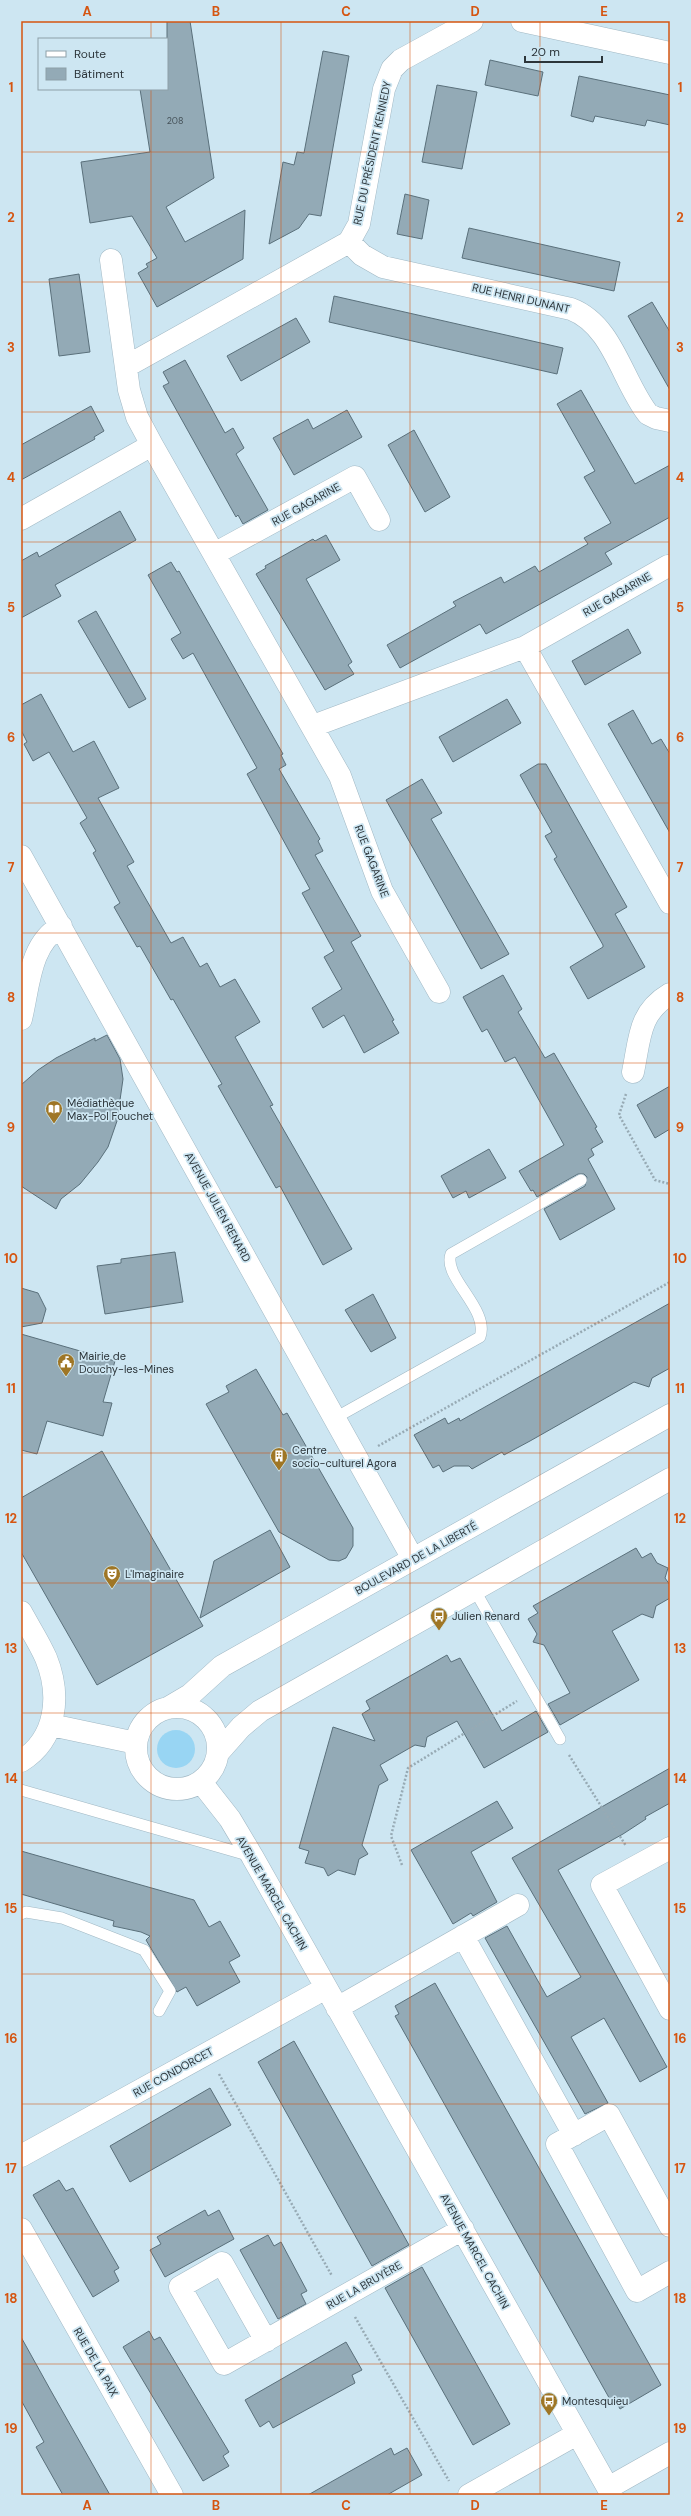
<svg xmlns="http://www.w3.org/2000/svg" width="691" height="2516" font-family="'DM Sans',sans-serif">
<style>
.green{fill:#98d5f3}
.building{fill:#93aab6;stroke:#5a707b}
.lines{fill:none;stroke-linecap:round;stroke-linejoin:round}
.service-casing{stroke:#a1b8c4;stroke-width:12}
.minor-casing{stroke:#a1b8c4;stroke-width:23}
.path{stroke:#97aab4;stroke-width:2.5;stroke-dasharray:2 2;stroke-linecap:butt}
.service{stroke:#fff;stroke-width:11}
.minor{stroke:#fff;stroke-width:22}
.grid{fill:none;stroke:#d55511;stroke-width:1;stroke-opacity:0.55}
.labels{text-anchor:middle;stroke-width:3.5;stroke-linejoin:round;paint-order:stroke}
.number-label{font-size:9px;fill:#465259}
.street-label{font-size:11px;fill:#2c353a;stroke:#cde6f2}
.poi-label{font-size:11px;fill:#2c353a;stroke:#cde6f2;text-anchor:start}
.neatline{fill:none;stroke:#d55511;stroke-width:1.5}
.grid-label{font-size:13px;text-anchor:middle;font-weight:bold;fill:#d55511}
</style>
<rect width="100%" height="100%" fill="#cde6f2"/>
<path class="green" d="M157 1749a19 19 0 1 1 38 0a19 19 0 1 1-38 0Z"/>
<path class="building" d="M167,21H190L214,178L166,207L185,242L245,210L243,259L157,307L138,273L148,267L146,264L157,258L132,216L90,223L81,162L150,152L140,89H167Z
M323,51L349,56L321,216L309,214L299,228L269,244L283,162L294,165L297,152L304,153Z
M490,60L543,72L538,96L485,85Z
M579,76L670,95V125L647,120L645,126L595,116L593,122L571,116Z
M437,85L477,92L462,169L422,162Z
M405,194L429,200L422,239L397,234Z
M469,228L620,262L614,291L462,258Z
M79,274L90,352L59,356L49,279Z
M334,296L563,348L557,374L329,322Z
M652,302L670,332V390L628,316Z
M296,318L310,342L241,381L227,356Z
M185,360L225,433L233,428L244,448L236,454L268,510L243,524L238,515L236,517L163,386L169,383L163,372Z
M581,390L635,484L670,465V517L605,553L612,564L542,603L486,634L480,624L400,668L387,645L456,606L453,602L501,577L504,583L535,566L539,572L588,544L584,538L611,523L584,477L595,471L557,404Z
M91,406L104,431L94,437L95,439L21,480V445Z
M347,410L362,437L294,475L273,438L308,419L313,429Z
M414,430L450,497L425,512L388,445Z
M120,511L136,540L55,585L61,596L21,618V561L37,552L39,557Z
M326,535L340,560L306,579L352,662L348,665L354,674L325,690L256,574L266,568L265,566L313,539L315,541Z
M171,562L177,572L179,571L283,754L281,755L286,765L279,769L320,839L318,841L323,851L315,855L361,936L351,942L394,1020L392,1021L399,1033L364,1053L344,1015L323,1028L312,1008L342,989L324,957L334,951L302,893L310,889L247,774L257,768L193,653L183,659L171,639L181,633L148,575Z
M96,611L146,699L129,708L78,621Z
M628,629L641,653L585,685L572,661Z
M41,694L73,752L94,741L119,788L98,798L134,862L127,866L171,943L183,937L200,967L207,963L220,987L235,979L260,1022L235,1037L273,1105L270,1106L352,1249L323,1265L280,1186L276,1188L218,1086L222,1084L173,999L171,1000L140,946L137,947L114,907L120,903L93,853L96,851L80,823L87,818L67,783L49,752L33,761L24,744L27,742L21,730V705Z
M507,699L521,723L453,762L439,737Z
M633,710L652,744L661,739L670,754V833L608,724Z
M538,764H546L627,907L615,914L645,967L588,999L570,967L603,947V945L554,859L557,857L545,836L552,832L520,775Z
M422,779L442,813L431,819L509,954L481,969L386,800Z
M503,975L522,1009L518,1012L545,1058L554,1053L597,1127L595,1128L603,1142L591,1149L594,1155L588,1159L615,1209L560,1240L544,1209L585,1186L587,1177L584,1174H578L537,1197L533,1190L531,1191L519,1171L564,1145L515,1057L505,1062L487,1029L482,1032L463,997Z
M107,1035L120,1059L123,1079L117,1121L108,1147L98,1162L80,1184L61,1199L56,1209L21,1186V1085L38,1070L56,1058L95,1038V1041Z
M670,1086V1129L655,1138L637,1105Z
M489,1149L506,1178L469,1198L466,1191L453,1198L441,1176Z
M175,1252L183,1302L105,1314L97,1266L121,1263V1259Z
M21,1288L38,1293L46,1309L42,1323L21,1327Z
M373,1294L396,1338L371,1352L345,1310Z
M670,1303V1368L652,1378L649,1387L634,1382L530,1441L504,1455L502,1452L472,1469L469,1466H454L443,1472L439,1465L433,1468L414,1435L445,1418L448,1424L459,1418L460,1421Z
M21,1334L115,1361L103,1402L112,1403L103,1436L47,1421L37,1454L21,1450Z
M256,1369L283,1415L287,1413L353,1528V1546L346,1558L339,1561L329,1560L279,1532L206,1404L229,1392L226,1386Z
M102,1451L203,1626L97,1685L21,1552V1498Z
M270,1530L290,1567L200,1618L214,1561Z
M636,1548L642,1558L651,1553L657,1563L668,1568L665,1578L670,1585V1598L656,1606L653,1618L642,1614L612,1631L639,1680L560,1725L548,1704L570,1693L544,1645L533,1642L537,1634L528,1619L538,1613L533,1606Z
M447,1655L451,1662L460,1658L502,1731L536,1711L548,1732L484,1768L457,1721L427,1737L425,1747L415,1745L380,1765L388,1780L379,1785L362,1845L368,1854L359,1859L355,1875L338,1870L328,1876L324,1868L305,1863L309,1851L299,1848L333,1727L375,1741L362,1714L370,1709L366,1701Z
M670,1768V1803L645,1817L646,1819L623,1834L558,1870L667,2067L640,2082L604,2018L571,2037L608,2103L585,2114L485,1938L507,1926L547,1997L581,1977L512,1858Z
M497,1801L513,1828L471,1852L497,1902L473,1916L471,1913L453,1924L411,1850Z
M21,1851L194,1900L209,1927L220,1921L240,1956L229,1962L240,1982L197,2006L186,1987L177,1992L146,1940L150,1936L141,1932L113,1926L114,1921L21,1894Z
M435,1983L661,2385L620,2409L616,2401L612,2403L395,2016L399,2014L395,2006Z
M294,2041L409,2245L372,2266L258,2062Z
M210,2088L231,2125L130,2182L110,2146Z
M59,2180L66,2191L73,2188L119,2268L114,2271L119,2281L93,2297L33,2195Z
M205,2210L208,2216L219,2210L234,2239L165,2277L150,2250L161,2244L157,2237Z
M268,2235L274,2246L281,2242L307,2291L301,2294L306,2304L278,2319L240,2250Z
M422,2267L510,2424L473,2445L385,2288Z
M149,2331L154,2340L160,2337L229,2452L223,2456L229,2466L203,2481L123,2347Z
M21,2337L51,2391L110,2495H63L41,2456L36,2447L44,2442L21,2400Z
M346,2342L362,2370L352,2375L355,2383L273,2428L269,2421L260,2427L245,2400Z
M391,2448L394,2455L407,2448L422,2475L387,2495H308Z"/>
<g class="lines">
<g class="service-casing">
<path id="service" d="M335,1418L480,1337C490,1309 442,1277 451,1254L581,1180
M474,1589L560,1739
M21,1790L251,1856
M21,1914L26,1912L62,1918L144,1950L170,1991L159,2011"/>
</g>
<g class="minor-casing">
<path id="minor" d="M522,21L670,53
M349,242L362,255L383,267L571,309C613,325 622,381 648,414L656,418L670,421
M127,366L349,242L359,224L384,89L392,69L401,60L472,21
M152,445L340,776L382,891L439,992
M21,519L152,445L137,417L129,390L111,260
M214,554L355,477L379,520
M525,647L668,566
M313,726L525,647L670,903
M21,856L413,1559
M21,1019C29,987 29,944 61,926
M633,1072C640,1039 638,1013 670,994
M21,1612C29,1627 39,1642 46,1658C61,1695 57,1739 21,1761
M136 1748a41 41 0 1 1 82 0a41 41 0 1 1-82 0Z
M168,1708L190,1695L222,1666L670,1415
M51,1725L136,1743
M218,1753L241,1727L260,1711L670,1479
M201,1782L230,1819L252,1856L612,2495
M670,1848L602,1885L670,2009
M463,1936L574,2135
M337,2008L518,1905
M21,2156L326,1988
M670,2226L609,2115L557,2144L637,2291L670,2272
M21,2229L172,2495
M266,2341L222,2263L180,2287L224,2364L463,2229
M608,2488L670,2453
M469,2495L577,2434"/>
</g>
<path class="path" d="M626,1094L619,1115L655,1180L670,1184
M378,1446L670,1282
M569,1755L626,1846
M402,1865L391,1836L408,1768L517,1701
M219,2074L332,2276
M355,2317L449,2481"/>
<use href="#service" class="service"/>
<use href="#minor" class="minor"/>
</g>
<path class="grid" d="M151,21V39M281,21V2495M410,21V2495M540,21V2495M151,89V2495M21,152H670M21,282H670M21,412H670M21,542H670M21,673H670M21,803H670M21,933H670M21,1063H670M21,1193H670M21,1323H670M21,1453H670M21,1583H670M21,1713H670M21,1843H670M21,1974H670M21,2104H670M21,2234H670M21,2364H670"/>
<defs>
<g id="library-pin" transform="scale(0.9)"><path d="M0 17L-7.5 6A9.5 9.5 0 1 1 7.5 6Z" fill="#9f7625" stroke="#cde6f2"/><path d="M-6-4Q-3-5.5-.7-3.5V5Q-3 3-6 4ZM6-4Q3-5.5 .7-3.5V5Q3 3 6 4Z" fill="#fff"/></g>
<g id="civic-pin" transform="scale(0.9)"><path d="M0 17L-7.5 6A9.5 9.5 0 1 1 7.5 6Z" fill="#9f7625" stroke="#cde6f2"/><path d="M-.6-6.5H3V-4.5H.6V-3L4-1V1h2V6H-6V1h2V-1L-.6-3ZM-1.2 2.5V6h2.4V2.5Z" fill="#fff"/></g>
<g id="building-pin" transform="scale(0.9)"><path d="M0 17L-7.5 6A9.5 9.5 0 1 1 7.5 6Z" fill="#9f7625" stroke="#cde6f2"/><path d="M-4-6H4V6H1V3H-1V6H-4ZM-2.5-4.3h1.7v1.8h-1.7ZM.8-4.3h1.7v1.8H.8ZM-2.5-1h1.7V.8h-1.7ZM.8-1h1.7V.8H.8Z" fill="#fff"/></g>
<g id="theatre-pin" transform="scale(0.9)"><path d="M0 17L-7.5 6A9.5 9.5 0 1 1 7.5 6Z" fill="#9f7625" stroke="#cde6f2"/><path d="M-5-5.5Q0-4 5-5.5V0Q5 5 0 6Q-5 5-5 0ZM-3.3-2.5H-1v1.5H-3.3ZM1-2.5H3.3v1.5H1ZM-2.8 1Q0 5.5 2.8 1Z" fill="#fff"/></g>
<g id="bus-pin" transform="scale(0.9)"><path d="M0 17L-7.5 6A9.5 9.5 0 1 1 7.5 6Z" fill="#9f7625" stroke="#cde6f2"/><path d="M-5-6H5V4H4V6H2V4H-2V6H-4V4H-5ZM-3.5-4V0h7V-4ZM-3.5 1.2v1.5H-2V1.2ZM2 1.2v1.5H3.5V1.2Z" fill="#fff"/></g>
</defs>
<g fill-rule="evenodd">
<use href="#library-pin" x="54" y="1109"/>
<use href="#civic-pin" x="66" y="1362"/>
<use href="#building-pin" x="279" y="1456"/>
<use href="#theatre-pin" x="112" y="1574"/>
<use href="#bus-pin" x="439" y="1616"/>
<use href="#bus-pin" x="549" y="2401"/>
</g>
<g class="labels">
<g class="number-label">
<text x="175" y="124">208</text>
</g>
<g class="street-label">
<text transform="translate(372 153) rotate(-78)" y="4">RUE DU PRÉSIDENT KENNEDY</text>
<text transform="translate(521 298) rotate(13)" y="4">RUE HENRI DUNANT</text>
<text transform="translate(306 504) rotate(-29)" y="4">RUE GAGARINE</text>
<text transform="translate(617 594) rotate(-30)" y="4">RUE GAGARINE</text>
<text transform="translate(372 861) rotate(69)" y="4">RUE GAGARINE</text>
<text transform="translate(218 1207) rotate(61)" y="4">AVENUE JULIEN RENARD</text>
<text transform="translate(416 1558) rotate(-29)" y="4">BOULEVARD DE LA LIBERTÉ</text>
<text transform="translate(272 1893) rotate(60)" y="4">AVENUE MARCEL CACHIN</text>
<text transform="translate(173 2072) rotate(-29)" y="4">RUE CONDORCET</text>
<text transform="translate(475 2251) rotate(61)" y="4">AVENUE MARCEL CACHIN</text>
<text transform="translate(364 2285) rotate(-30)" y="4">RUE LA BRUYÈRE</text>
<text transform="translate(96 2362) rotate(60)" y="4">RUE DE LA PAIX</text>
</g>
<g class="poi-label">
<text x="67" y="1107">Médiathèque<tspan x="67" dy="13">Max-Pol Fouchet</tspan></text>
<text x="79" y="1360">Mairie de<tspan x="79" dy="13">Douchy-les-Mines</tspan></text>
<text x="292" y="1454">Centre<tspan x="292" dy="13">socio-culturel Agora</tspan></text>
<text x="125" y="1578">L'Imaginaire</text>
<text x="452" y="1620">Julien Renard</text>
<text x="562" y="2405">Montesquieu</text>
</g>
</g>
<rect width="691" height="2516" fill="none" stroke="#cde6f2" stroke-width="44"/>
<rect x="38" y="38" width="130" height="52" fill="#cde6f2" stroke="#8d9fa8"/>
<rect x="46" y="51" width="20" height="6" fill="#ffffff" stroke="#8d9fa8"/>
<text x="74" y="58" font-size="12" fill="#2c353a">Route</text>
<rect x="46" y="68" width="20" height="12" fill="#93aab6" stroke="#8d9fa8"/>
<text x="74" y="78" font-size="12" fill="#2c353a">Bâtiment</text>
<path d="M525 56v6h77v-6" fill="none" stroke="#2c353a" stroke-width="2"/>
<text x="531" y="56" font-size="12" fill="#2c353a" stroke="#cde6f2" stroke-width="3" paint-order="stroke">20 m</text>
<rect x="22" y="22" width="647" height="2472" class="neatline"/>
<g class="grid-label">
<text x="87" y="16">A</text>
<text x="216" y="16">B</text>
<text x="346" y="16">C</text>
<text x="475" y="16">D</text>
<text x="604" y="16">E</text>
<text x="11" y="92">1</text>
<text x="680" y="92">1</text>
<text x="11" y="222">2</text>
<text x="680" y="222">2</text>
<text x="11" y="352">3</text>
<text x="680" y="352">3</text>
<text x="11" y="482">4</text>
<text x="680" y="482">4</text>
<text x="11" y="612">5</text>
<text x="680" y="612">5</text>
<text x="11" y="742">6</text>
<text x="680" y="742">6</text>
<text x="11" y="872">7</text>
<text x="680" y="872">7</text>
<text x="11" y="1002">8</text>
<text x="680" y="1002">8</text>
<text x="11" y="1132">9</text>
<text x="680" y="1132">9</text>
<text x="11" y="1263">10</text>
<text x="680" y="1263">10</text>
<text x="11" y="1393">11</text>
<text x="680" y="1393">11</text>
<text x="11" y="1523">12</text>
<text x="680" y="1523">12</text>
<text x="11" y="1653">13</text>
<text x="680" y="1653">13</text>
<text x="11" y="1783">14</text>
<text x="680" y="1783">14</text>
<text x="11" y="1913">15</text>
<text x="680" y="1913">15</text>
<text x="11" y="2043">16</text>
<text x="680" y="2043">16</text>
<text x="11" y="2173">17</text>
<text x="680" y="2173">17</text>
<text x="11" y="2303">18</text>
<text x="680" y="2303">18</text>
<text x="11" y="2433">19</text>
<text x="680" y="2433">19</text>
<text x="87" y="2510">A</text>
<text x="216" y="2510">B</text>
<text x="346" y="2510">C</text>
<text x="475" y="2510">D</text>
<text x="604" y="2510">E</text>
</g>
</svg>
